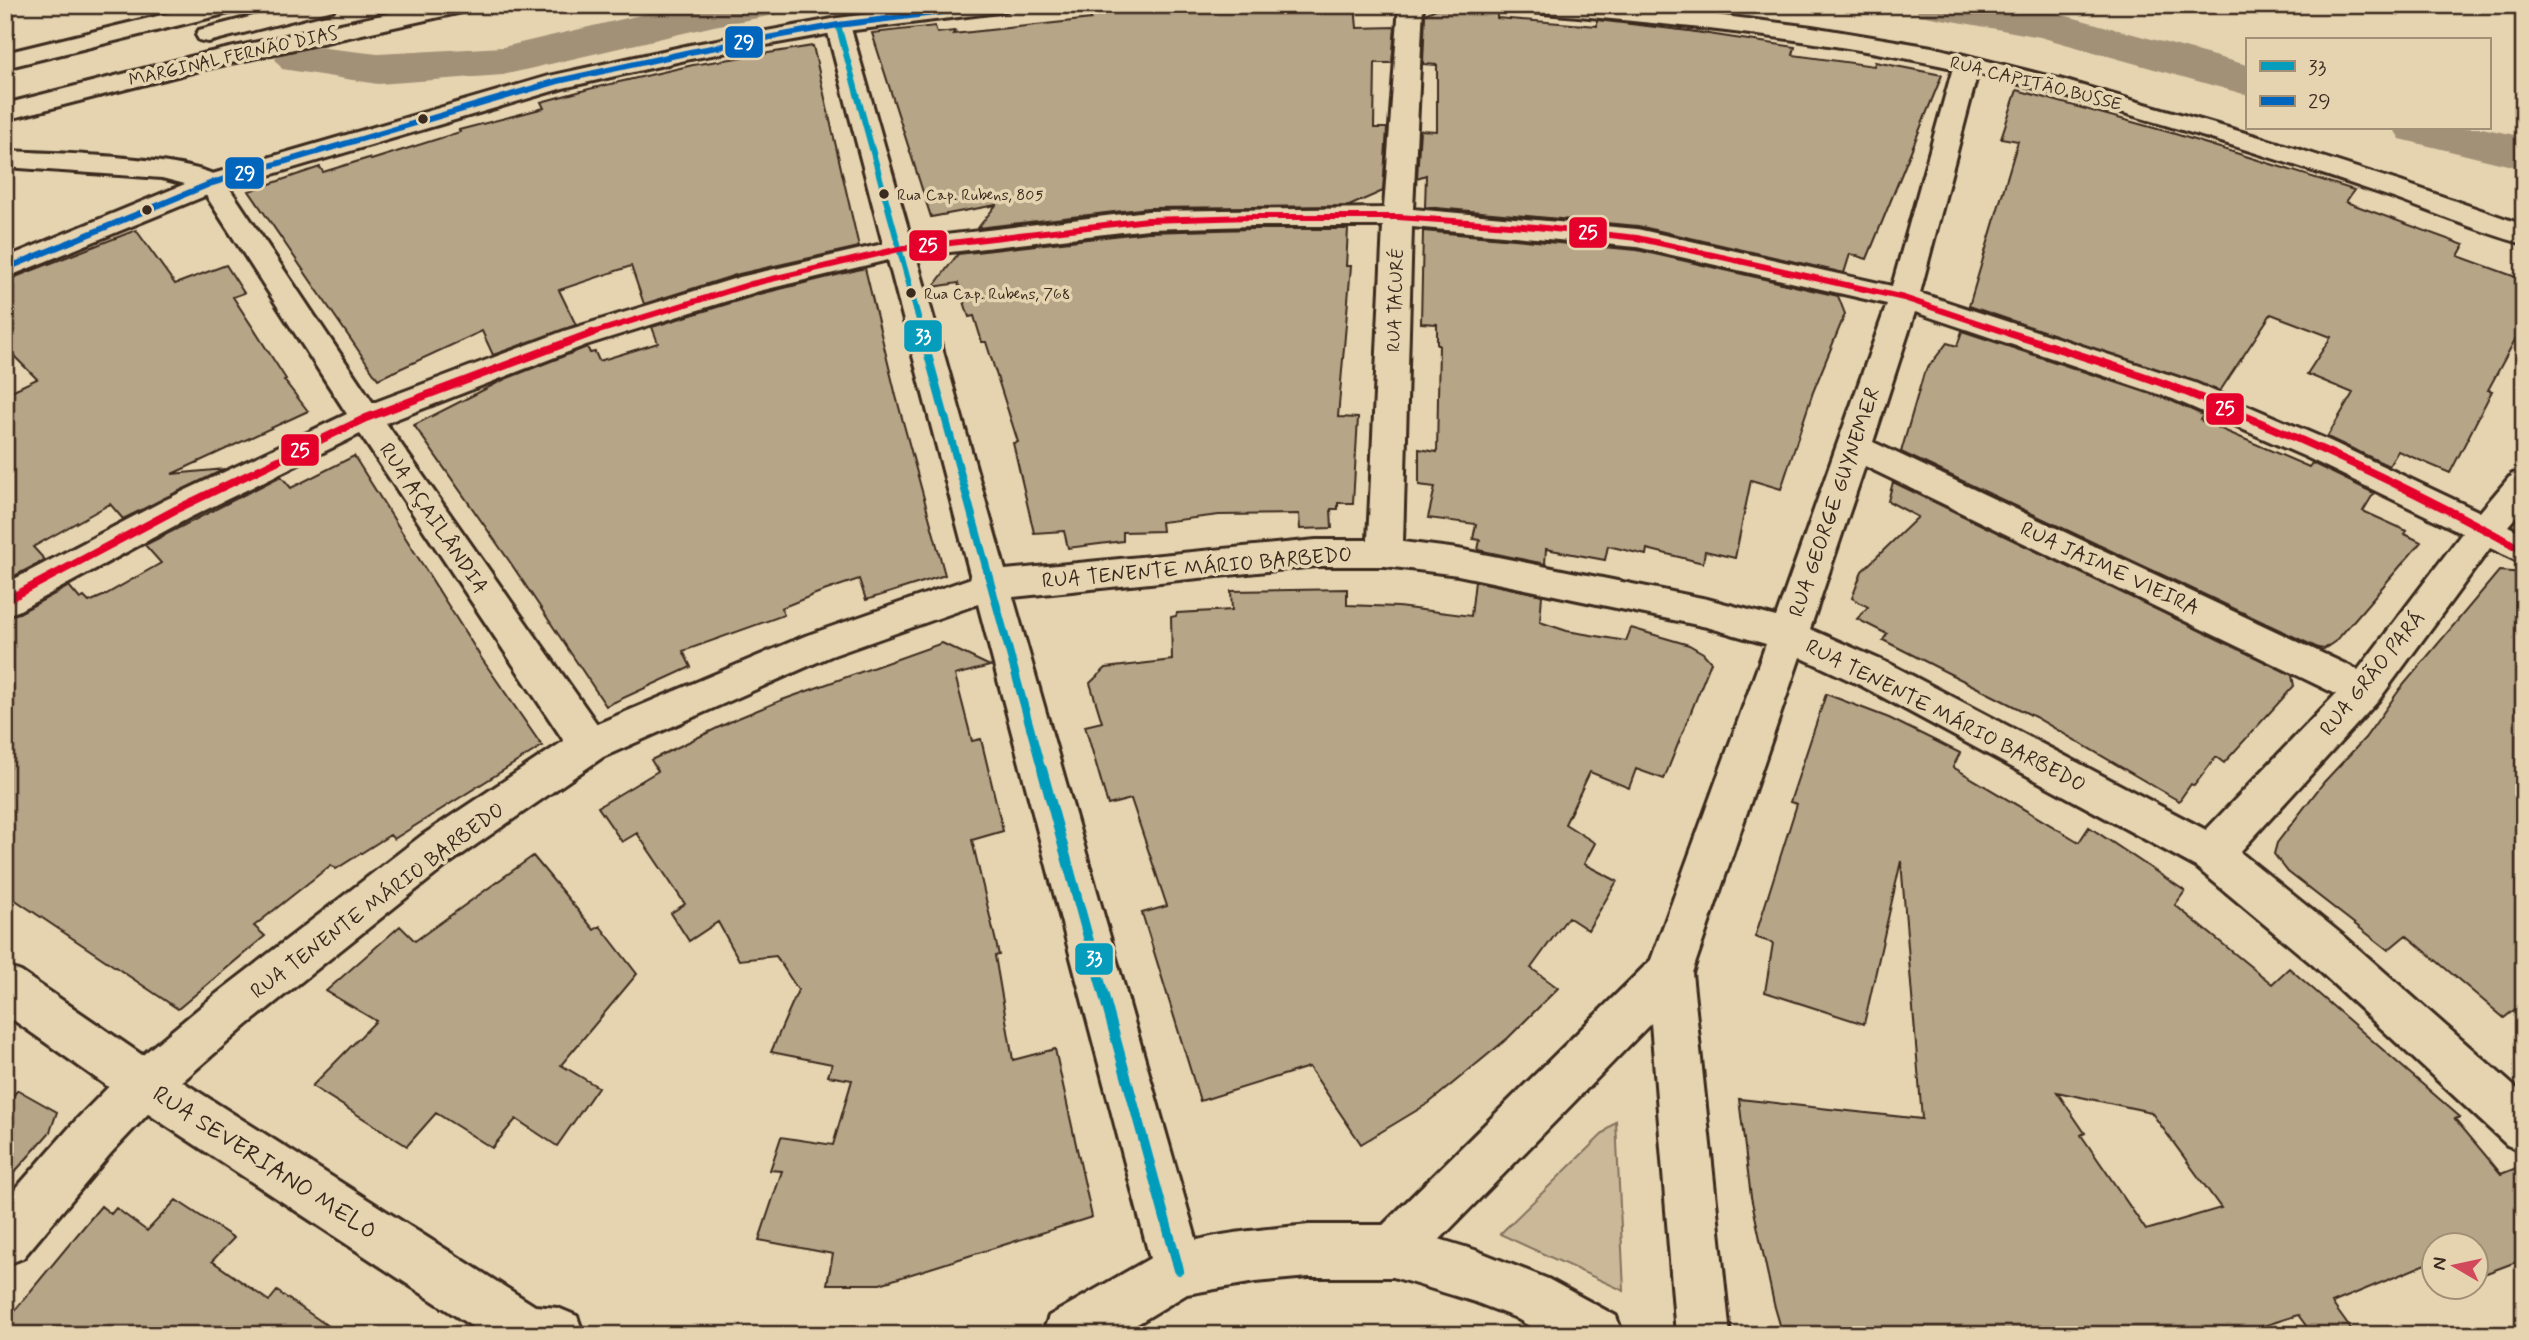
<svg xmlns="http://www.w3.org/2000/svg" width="2529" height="1340" font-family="Mynerve,sans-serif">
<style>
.green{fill:#cab899;stroke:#82715c;stroke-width:2}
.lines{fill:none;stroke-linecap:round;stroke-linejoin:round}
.river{fill:#a39177;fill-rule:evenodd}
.building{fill:#b7a588;stroke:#3b2a1e;stroke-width:2;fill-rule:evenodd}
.street-casing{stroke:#3b2a1e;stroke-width:6}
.secondary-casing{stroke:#3b2a1e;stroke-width:6}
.highway-casing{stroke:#3b2a1e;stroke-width:6}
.path{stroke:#3b2a1e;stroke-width:3.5;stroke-dasharray:1 3.5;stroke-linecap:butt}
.street{fill:#e6d4b1;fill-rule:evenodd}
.secondary{fill:#e6d4b1;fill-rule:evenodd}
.highway{fill:#e6d4b1;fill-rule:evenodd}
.bus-1-far2-casing{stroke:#e6d4b1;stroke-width:10}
.bus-1-far1-casing{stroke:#e6d4b1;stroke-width:13}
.bus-1-casing{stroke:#e6d4b1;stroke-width:16}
.bus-2-casing{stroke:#e6d4b1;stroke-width:10}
.bus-3-far1-casing{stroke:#e6d4b1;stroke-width:10}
.bus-3-casing{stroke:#e6d4b1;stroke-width:13}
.bus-1-far2{stroke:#069cbc;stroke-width:6}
.bus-1-far1{stroke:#069cbc;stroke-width:8}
.bus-1{stroke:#069cbc;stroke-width:10}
.bus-2{stroke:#0065bd;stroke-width:6}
.bus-3-far1{stroke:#e4002b;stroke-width:6}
.bus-3{stroke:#e4002b;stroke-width:8}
.bus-dot{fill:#3b2a1e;stroke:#e6d4b1;stroke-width:2.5}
.labels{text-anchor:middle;stroke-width:7;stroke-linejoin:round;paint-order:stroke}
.far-bus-label{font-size:16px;fill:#3b2a1e;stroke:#e6d4b1;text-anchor:start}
.far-street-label{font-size:18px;fill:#3b2a1e;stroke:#e6d4b1}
.street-label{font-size:21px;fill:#3b2a1e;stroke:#e6d4b1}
.near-street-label{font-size:24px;fill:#3b2a1e;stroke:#e6d4b1}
.line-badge{stroke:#e6d4b1;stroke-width:2.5}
.badge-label{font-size:19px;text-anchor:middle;font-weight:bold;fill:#fff}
</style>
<rect width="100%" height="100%" fill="#e6d4b1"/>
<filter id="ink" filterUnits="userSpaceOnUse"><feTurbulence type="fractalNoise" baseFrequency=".0143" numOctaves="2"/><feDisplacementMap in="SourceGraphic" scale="14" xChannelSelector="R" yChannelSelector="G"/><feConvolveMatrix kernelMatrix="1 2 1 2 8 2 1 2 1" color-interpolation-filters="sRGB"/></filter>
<g filter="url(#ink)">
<path class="green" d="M1616,1121L1624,1291L1500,1234Z"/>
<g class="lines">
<path class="river" d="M683,5H782L775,15L714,26L503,75L378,84L282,69L275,59L282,49L299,45L378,54L503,47Z
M1913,5H2017L2045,10L2247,65V95L2040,37L1920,15Z
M2393,128H2482L2524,137V169L2400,139Z"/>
</g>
<path class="building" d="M1276,5H1355L1357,28L1395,27L1392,63H1375L1374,128H1387L1383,191L1349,206L1148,208L978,228L996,205L931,217L872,33L935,26L937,33L955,31L953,34L1091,19L1090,12L1167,8V13L1276,10Z
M1440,7L1497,11V18L1597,26V20L1689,31L1795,47L1793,55L1874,66L1875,62L1942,75L1867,259L1850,254L1844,273L1638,226L1425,207L1426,175L1417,178L1420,130L1437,131V65L1423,64L1425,14Z
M813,46L859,247L739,274L644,304L631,266L559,290L576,325L493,355L482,331L378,379L249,191L320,167L323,172L369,158L371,160L460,132L459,130L544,108L541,102L589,89L693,65Z
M2017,90L2172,133L2354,190L2346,202L2464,245L2458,256L2524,280V323L2488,390L2492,391L2450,473L2398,451L2389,466L2327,437L2353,393L2307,374L2331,337L2271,314L2220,391L1969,306L2018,141L2001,138Z
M1252,229H1348L1346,266H1351L1338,417L1358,418L1353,503H1338V509H1331L1332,528L1300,529L1299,514L1219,515L1161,522L1162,531L1123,532V541L1068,548L1064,531L1034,533L1013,443L1018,442L986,342H982L974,316L969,317L958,283L933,287L958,254L1148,232Z
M136,230L175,284L226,265L244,293L233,297L286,379L284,380L308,411L172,474L225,469L123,519L110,504L33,547L45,560L5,581V394L37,379L5,347V281Z
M1423,231L1637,250L1838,296L1845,314L1813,392L1781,489L1751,480L1735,558L1705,551L1703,563L1647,549L1646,555L1608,546L1605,560L1546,549L1545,564L1478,550L1480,540L1473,539L1476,524L1428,518L1435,487L1419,485V449L1437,452L1439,345H1437V324L1421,323Z
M865,268L896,396L945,575L866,600L859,579L818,593L781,608L784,615L683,651L691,667L606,706L510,562L414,425L505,379L587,347L590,353L595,352L599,361L658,343L652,327L760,294Z
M1962,331L2172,401L2203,415L2200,420L2309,467L2312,463L2374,493L2363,511L2407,531L2405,534L2421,542L2337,640L2324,649L2318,648L1901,452L1924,373L1947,343L1957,346Z
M354,456L482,659L542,746L394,839L390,835L336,869L331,865L254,926L265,936L178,1009L5,893V617L19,613L69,586L80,599L84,597L89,602L103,596L161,563L145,545L281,476L291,488Z
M1893,482L2292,675L2294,686L2224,763L2216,757L2194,786L2191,784L2179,801L2035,717L1883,640L1887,634L1857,619L1868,607L1852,598L1862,571L1918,517L1888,501Z
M2499,571L2524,573V1002L2504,1018L2406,935L2388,950L2288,872L2274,854L2277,843L2324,782L2365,738L2400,689Z
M1475,581L1542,595L1540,622L1567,631L1626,641L1631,628L1689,645L1703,653L1711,662L1664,779L1636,769L1629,788L1590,772L1565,824L1595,843L1584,864L1617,881L1588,930L1568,917L1531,968L1558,988L1508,1038L1429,1103L1361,1144L1309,1067L1200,1101L1142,913L1167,906L1131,799L1108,805L1085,726L1102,722L1090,683L1106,668L1172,660L1171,617L1176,616L1177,613L1232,610L1231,591L1347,589V605L1398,607L1471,616Z
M942,643L990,666L955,675L972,741L981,739L1003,831L972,840L999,955L995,956L1013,1060L1055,1049L1092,1217L880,1284H827L833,1254L759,1240L782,1171L770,1170L781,1137L833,1145L852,1080L828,1076L832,1064L771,1052L798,990L776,956L739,960L718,922L689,941L671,913L685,904L637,833L622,842L598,807L658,771L651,760L736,719L782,700Z
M1826,694L1889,718L1960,753L1953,767L2079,842L2089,827L2185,891L2175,905L2272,984L2289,968L2460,1117L2455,1119L2501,1174L2524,1165V1259L2476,1277V1245H2434V1266L2431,1262L2332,1303L2355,1335H2313L2298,1315L2235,1335H1783L1774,1304L1751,1197L1739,1099L1922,1119L1901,861L1864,1024L1765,992L1773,943L1755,937L1797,804L1790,802ZM2057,1092L2151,1112L2221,1208L2146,1230L2081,1135L2085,1133Z
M533,856L594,930L600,926L637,974L561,1065L598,1087L557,1146L516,1119L492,1148L436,1113L407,1146L312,1086L376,1021L326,991L400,926L415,941Z
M18,1090L57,1112L50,1132L5,1183V1104Z
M176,1200L234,1238L212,1261L269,1301L277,1291L341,1335H5V1322L101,1206L111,1214L116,1208L147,1231Z"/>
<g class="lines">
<g class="street-casing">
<path id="street" d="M1399,5H1423L1413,209L1637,229L1892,286L1954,64L1958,59L1967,56L1976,59L1980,64L1920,293L2195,383L2330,441L2480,512L2512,474L2524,471V507L2508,526L2524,534V564L2490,548L2378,701L2240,852L2345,937L2524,1095V1152L2507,1145L2313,965L2196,867L1862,686L1800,657L1692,973L1730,1335H1676L1651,1023L1411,1269L1393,1277L1375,1269L1367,1251L1375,1233L1651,960L1766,644L1707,627L1458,575L1385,566H1316L1013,597L1205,1270L1197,1288L1179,1296L1161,1288L1153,1270L978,604L831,656L603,757L451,862L247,1025L161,1100L111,1153L23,1258L5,1265V1201L77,1119L127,1068L215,995L421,836L564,741L360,434L189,518L18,611L5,615V584L165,500L347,414L198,183L202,177L212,175L222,177L373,403L564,331L740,277L883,244L826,25L829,20L838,18L847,20L850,25L911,239L1148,211L1384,208ZM1252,226H1383L1368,540H1316L1005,570L916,256L1148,229ZM1412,227L1637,247L1887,304L1776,617L1707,599L1458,549L1403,542ZM888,260L971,578L805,636L597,724L386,423L586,345L759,291ZM1915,312L2173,399L2306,457L2462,533L2358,670L1873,442ZM1865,466L2336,694L2206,830L1890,664L1810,629Z"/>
</g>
<g class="secondary-casing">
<path id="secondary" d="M939,5H1011L1007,10L999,12L838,32L690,59L563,88L222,189L5,278V258L202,177L549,76L690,45L838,18Z
M1519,5H1623L1692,12L1812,27L1932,47L2059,79L2266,139L2401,182L2524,225V244C2475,231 2427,209 2379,193C2266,155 2153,120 2039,89C1872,44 1702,26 1531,12L1523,10Z
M5,966L21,972L161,1068L535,1306L558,1308L577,1316L584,1335H485L127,1100L5,1014Z
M1309,1225H1393L1475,1250L1548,1279L1616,1316L1623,1335H1545L1514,1317L1475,1302L1393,1277H1309L1255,1282L1187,1294L1119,1335H1042L1049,1316L1161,1252C1206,1233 1260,1230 1309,1225Z"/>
</g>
<g class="highway-casing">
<path id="highway" d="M203,5H245L241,10L5,68V53Z
M296,5H337L333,10L208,42L199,40L196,35L199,30Z
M428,5H474L470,10L462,12L204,69L5,120V104L202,54Z
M5,151C43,153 208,156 226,183L222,189L212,191L162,178L5,167Z"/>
</g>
<path class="path" d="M523,5L524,13L558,5"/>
<use href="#street" class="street"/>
<use href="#secondary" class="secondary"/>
<use href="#highway" class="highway"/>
<g class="bus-1-far2-casing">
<path id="bus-1-far2" d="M838,25L923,335"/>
</g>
<g class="bus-1-far1-casing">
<path id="bus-1-far1" d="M922,333L1042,771"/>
</g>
<g class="bus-1-casing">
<path id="bus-1" d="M1042,769L1179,1270"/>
</g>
<g class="bus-2-casing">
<path id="bus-2" d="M5,269L212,183L558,81L690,52L838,25L999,5"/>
</g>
<g class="bus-3-far1-casing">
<path id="bus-3-far1" d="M586,335L751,284L899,249L1148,220L1252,217H1398L1536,227L1637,238L1904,298L2014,335"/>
</g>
<g class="bus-3-casing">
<path id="bus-3" d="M2009,333C2068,352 2129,369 2186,392C2301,438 2416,490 2524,551
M5,601L177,509L366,418L592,333"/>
</g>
<use href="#bus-1-far2" class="bus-1-far2"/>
<use href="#bus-1-far1" class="bus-1-far1"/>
<use href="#bus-1" class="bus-1"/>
<use href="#bus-2" class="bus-2"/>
<use href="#bus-3-far1" class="bus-3-far1"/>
<use href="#bus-3" class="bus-3"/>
</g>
</g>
<g class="bus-dot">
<circle cx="423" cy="119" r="6"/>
<circle cx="884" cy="194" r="6"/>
<circle cx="147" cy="210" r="6"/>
<circle cx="911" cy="293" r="6"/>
</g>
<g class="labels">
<g class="far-bus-label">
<text x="897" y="200">Rua Cap. Rubens, 805</text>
<text x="924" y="299">Rua Cap. Rubens, 768</text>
</g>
<g class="far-street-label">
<text transform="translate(233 56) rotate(-13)" y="6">MARGINAL FERNÃO DIAS</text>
<text transform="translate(2036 83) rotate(14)" y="6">RUA CAPITÃO BUSSE</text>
<text transform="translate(1395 300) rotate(-88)" y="6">RUA TACURÉ</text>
</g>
<g class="street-label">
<text transform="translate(1834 502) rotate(-71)" y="7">RUA GEORGE GUYNEMER</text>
<text transform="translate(434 518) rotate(56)" y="7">RUA AÇAILÂNDIA</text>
<text transform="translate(1197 567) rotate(-5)" y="7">RUA TENENTE MÁRIO BARBEDO</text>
<text transform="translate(2110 568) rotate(25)" y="7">RUA JAIME VIEIRA</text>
<text transform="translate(2372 673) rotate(-51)" y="7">RUA GRÃO PARÁ</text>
<text transform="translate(1946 715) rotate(27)" y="7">RUA TENENTE MÁRIO BARBEDO</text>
<text transform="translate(377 900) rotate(-37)" y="7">RUA TENENTE MÁRIO BARBEDO</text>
</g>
<g class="near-street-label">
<text transform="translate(265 1162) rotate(33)" y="8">RUA SEVERIANO MELO</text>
</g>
</g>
<g class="line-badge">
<rect x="724" y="25" width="40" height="34" rx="7" fill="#0065bd"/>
<rect x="224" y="156" width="41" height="34" rx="7" fill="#0065bd"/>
<rect x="1568" y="216" width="40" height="33" rx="7" fill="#e4002b"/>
<rect x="908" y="229" width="40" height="33" rx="7" fill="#e4002b"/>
<rect x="903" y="319" width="40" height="34" rx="7" fill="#069cbc"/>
<rect x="2205" y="392" width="40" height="34" rx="7" fill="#e4002b"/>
<rect x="280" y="433" width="40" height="34" rx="7" fill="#e4002b"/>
<rect x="1074" y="942" width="40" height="34" rx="7" fill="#069cbc"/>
</g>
<g class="badge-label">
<text x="744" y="49">29</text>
<text x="245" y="180">29</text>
<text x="1588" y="239">25</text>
<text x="928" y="252">25</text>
<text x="923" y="343">33</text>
<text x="2225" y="415">25</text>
<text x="300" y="457">25</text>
<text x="1094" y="965">33</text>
</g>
<rect width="2529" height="1340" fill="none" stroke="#e6d4b1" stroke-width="28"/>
<rect x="14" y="14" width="2501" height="1312" fill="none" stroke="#3b2a1e" stroke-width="2.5" filter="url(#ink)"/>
<rect x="2246" y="38" width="245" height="91" fill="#e6d4b1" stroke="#a29076" stroke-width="2"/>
<rect x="2260" y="61" width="35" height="10" fill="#069cbc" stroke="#a29076" stroke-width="2"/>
<text x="2308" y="74" font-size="21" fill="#3b2a1e">33</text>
<rect x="2260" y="96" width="35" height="10" fill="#0065bd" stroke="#a29076" stroke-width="2"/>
<text x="2308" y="108" font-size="21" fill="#3b2a1e">29</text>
<g transform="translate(2455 1266) rotate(279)"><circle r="33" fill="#e6d4b1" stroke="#a29076" stroke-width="2"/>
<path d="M0-5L12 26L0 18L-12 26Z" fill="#d1495b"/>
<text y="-10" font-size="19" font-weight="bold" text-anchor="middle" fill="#3b2a1e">N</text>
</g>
</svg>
